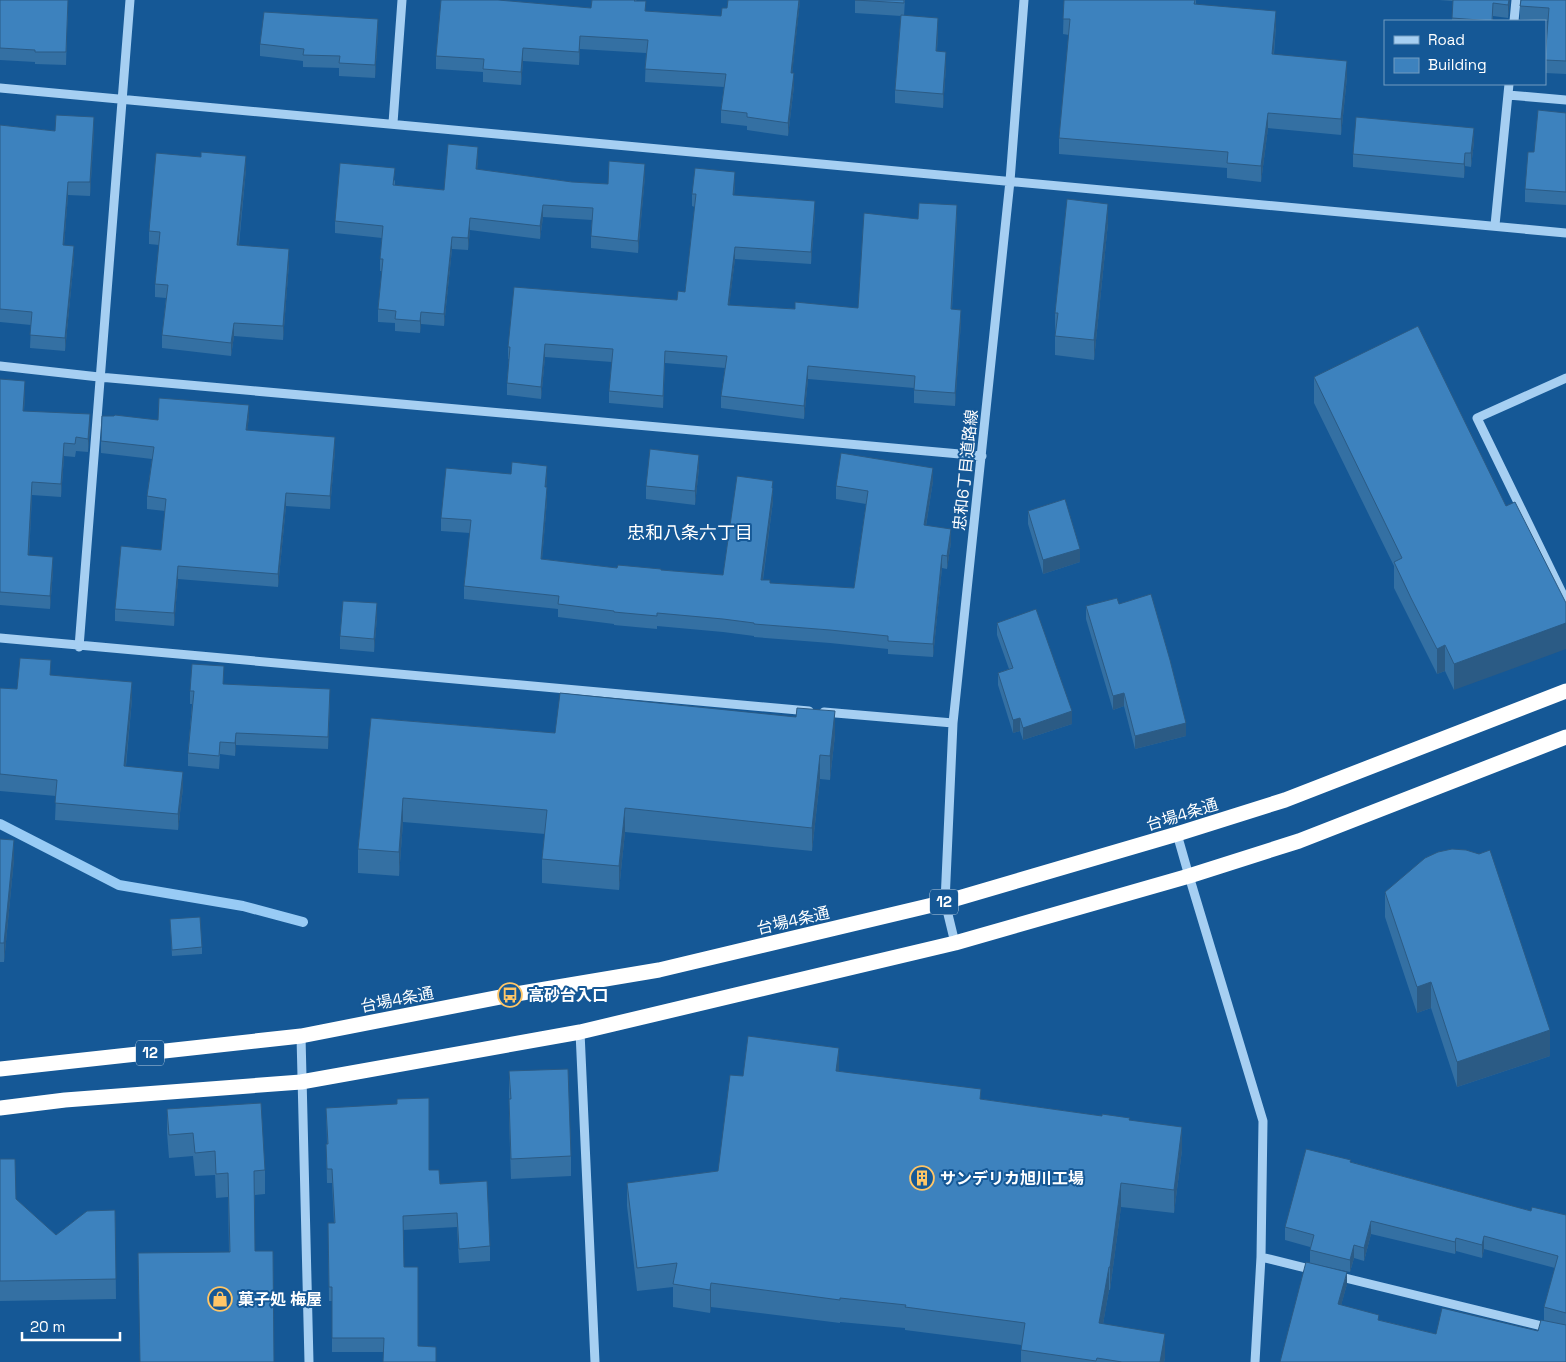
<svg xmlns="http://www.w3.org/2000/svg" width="1566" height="1362" font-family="'Space Grotesk','Noto Sans JP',sans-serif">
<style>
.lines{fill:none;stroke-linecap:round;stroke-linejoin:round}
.stream{stroke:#98cbf5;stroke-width:10}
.minor{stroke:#a6cff2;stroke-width:9}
.highway{stroke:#fff;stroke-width:15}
.wall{fill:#3470a3}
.shaded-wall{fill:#2b5b85}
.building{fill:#3d82be;stroke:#2b5b85}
.labels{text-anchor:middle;stroke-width:4;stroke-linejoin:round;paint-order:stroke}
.shield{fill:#155896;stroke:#b9cde0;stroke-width:1}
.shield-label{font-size:15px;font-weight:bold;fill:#fff}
.street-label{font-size:16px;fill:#fff;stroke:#155896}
.poi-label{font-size:16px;font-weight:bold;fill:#fff;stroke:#155896;text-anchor:start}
.neighbourhood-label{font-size:18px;fill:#fff;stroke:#155896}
</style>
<rect width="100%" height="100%" fill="#155896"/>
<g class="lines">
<path class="stream" d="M0,824L119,885L243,906L303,922"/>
<path class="minor" d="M1514,21L1516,0
M0,88L1566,233
M1508,95L1566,100
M393,123L402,0
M1495,225L1509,84
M0,366L99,377L982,456
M1566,378L1477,418L1566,601
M0,638L809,711
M79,647L130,0
M824,712L953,723
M1177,834L1189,876L1263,1121L1261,1257L1255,1362
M955,943L945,902L953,723L1010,181L1024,0
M580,1032L595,1362
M301,1036L309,1362
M1261,1257L1314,1270
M1337,1276L1566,1332"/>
<path class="highway" d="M0,1069L301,1036L510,995L659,970L945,902L1177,834L1285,800L1566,691
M0,1108L65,1100L301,1082L580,1032L955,943L1189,876L1299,841L1566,737"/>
</g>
<path class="wall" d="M0,0H68L66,65L35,64V62L0,60Z
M592,0H636L646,11L721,16L727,8L800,0L792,73L794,86L788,136L747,130V126L721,123V110L724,87L645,82L646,53L580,49L579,65L523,61L521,85L483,82V72L436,69V56L591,8Z
M855,0H905L904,16L938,32L937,51L946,66L943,108L895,103V90L901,16L855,13Z
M1064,0H1196V4L1276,26L1274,54L1347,77L1341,135L1268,128L1261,182L1227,178V168L1059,154V138L1069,35L1063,34Z
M1439,0H1510L1508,18L1493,16V21H1452L1453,1Z
M1566,0V74L1545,73V60L1548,21L1520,19V6Z
M378,31L375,78L339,76V68L303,67V61L260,56V44Z
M1566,113V205L1525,202V189L1534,152Z
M0,125L55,131L94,130L90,196L68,195L64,245L74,259L65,351L30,348L31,325L0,322Z
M1474,142L1471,167L1465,166L1464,178L1353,167V154Z
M478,159L477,170L572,182L608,184L645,176L638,253L591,248V236L592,220L543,217L540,239L470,230L468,250L452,249L444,326L421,324L420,333L395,331V323L378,322V309L382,271H380V259L382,238L335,233V221L395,180V185L444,190Z
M246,169L239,245L289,263L283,340L234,336L231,356L162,348V335L166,298L155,297V284L159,245L149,244V231Z
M735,184L734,195L815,213L811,264L735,259L729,305L795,309L858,308L918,219L957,217L952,309L961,322L955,406L914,403V388L808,379L804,419L721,408V396L725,368L665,363L663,408L609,403V391L612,362L545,357L541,399L507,395V383L509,359H508V347L677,300L685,292L695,207L692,206V194Z
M1108,223L1094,360L1055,355V313Z
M1314,377L1506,506L1454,690L1445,671L1437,674L1394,588V566L1314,403Z
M0,379L25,394L24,411L90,428L88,452L76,451L75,457L64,456L61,497L32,495L29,556L53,570L50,609L0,605Z
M249,417L247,430L335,450L330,509L286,506L278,587L178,579L174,626L115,621V609L161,550L165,511L147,509V496L152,459L101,453V441L158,420Z
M699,468L695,505L646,499V486Z
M547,479L546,487L547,500L542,559L617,568L661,570L723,575L773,488V501L763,580L770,583L854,588L866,504L836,499V486L933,481L926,526L951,542L947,569L942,568L933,657L888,654V649L830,643L754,637V636L723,632L657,626V629L614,625V624L558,617V609L464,599V586L470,533L441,531V518Z
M1028,511L1080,562L1043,574L1028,524Z
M1119,604L1186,736L1135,749L1124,706L1113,710L1086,619V606Z
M377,617L374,652L340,649V636Z
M997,623L1072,724L1023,740L1020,731L1013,733L998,685V673L1009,669L997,635Z
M51,675L132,699L126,766L183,788L178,830L55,820L56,796L0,791V688L17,689Z
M224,684L330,701L328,749L236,745L235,756L220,754L219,769L188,766V753L192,704H190V691Z
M371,718L555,733L835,735L830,780L820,779L812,851L625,832L619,890L542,883V859L545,834L403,822L399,876L358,873V849Z
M0,839L14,859L4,962H0Z
M1385,892L1550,1056L1457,1087L1431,1008L1417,1013L1385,917Z
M170,919L202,947V954L172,956Z
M509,1071L571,1156V1176L511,1179L509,1119Z
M839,1071L981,1099L1130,1120L1182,1150L1174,1213L1121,1207L1110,1290H1109L1103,1324L1165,1358L1164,1362H1021V1345L905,1330V1328L840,1322V1323L711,1307L710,1313L673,1307V1287L637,1291L627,1206V1183L718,1171L743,1076Z
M326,1108L429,1170L490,1246V1261L459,1263L457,1227L403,1230L383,1352H332V1301H329L328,1223H334L332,1183H327L326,1144H327Z
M167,1109L265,1170V1194L255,1195V1251L229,1252L228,1197L216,1198L215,1175L195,1176L193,1156L169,1158L167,1133Z
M0,1159L16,1199L56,1235L115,1210L116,1299L0,1301Z
M1351,1162L1531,1211L1566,1215V1362H1280L1347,1284L1341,1305L1379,1320L1436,1334L1538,1331L1544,1320V1307L1555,1268L1484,1249L1482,1258L1456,1251L1455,1254L1371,1234L1364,1261L1354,1258L1350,1272L1310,1263V1247L1285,1240V1227Z"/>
<path class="shaded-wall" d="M799,0H800L791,86V73Z
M1509,0H1510L1508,18V5Z
M1276,11V26L1272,70V54Z
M938,18V32L936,65V51Z
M378,19V31L375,78V65Z
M580,36V49L579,65V52Z
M523,48V61L521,85V72Z
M946,52V66L943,108V94Z
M1347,61V77L1341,135V119Z
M794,73V86L788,136V123Z
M1268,113V128L1261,182V166Z
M94,117V130L90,196V182Z
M1474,128V142L1471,167V153Z
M478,147V159L476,182V169Z
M1465,153V166L1464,178V164Z
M246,156V169L237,259V245Z
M645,164V176L638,253V241Z
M735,172V184L733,208V195Z
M68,182V195L63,258V245Z
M815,201V213L811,264V252Z
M1108,204V223L1094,360V340Z
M543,205V217L540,239V226Z
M957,205V217L951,321V309Z
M470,218V230L468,250V238Z
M452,237V249L444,326V314Z
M74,246V259L65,351V338Z
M735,247V259L728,317V305Z
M289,249V263L283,340V326Z
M961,310V322L955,406V393Z
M421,312V324L420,333V321Z
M234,323V336L231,356V343Z
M545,344V357L541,399V387Z
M665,351V363L663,408V396Z
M808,366V379L804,419V406Z
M25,381V394L23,424V411Z
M249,405V417L246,443V430Z
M90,414V428L88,452V439Z
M335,437V450L330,509V496Z
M64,443V456L61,497V484Z
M699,455V468L695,505V491Z
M547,466V479L545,500V487Z
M933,468V481L924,538V525Z
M32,482V495L28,569V555Z
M547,487V500L541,572V559Z
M773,488V501L761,593V580Z
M286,493V506L278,587V574Z
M951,529V542L947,569V556Z
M1080,549V562L1043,574V560Z
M942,555V568L933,657V644Z
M53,557V570L50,609V596Z
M178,566V579L174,626V613Z
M377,603V617L374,652V639Z
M1566,623V649L1454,690V664Z
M1445,645V671L1437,674V649Z
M132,682V699L124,783V766Z
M330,689V701L328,749V737Z
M1124,693V706L1113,710V696Z
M835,711V735L830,780V756Z
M1072,711V724L1023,740V728Z
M1020,718V731L1013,733V720Z
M1186,723V736L1135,749V736Z
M236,733V745L235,756V743Z
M820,755V779L812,851V828Z
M183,772V788L178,830V814Z
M403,798V822L399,876V852Z
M625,808V832L619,890V866Z
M14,840V859L4,962V943Z
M1431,982V1008L1417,1013V987Z
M1550,1030V1056L1457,1087V1062Z
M839,1048V1071H836Z
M1182,1127V1150L1174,1213V1190Z
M1121,1183V1207L1110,1290V1267Z
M1371,1221V1234L1364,1261V1248Z
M1484,1236V1249L1482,1258V1245Z
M1456,1238V1251L1455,1254V1242Z
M1354,1245V1258L1350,1272V1260Z
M1109,1267V1290L1099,1347V1323Z
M1347,1272V1284L1338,1317V1304Z
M711,1283V1307L710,1313V1290Z
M1165,1334V1358L1164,1362H1160Z"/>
<path class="building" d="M0,0H68L66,52H35V50L0,48Z
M441,0H498L591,8L592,0H635L634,1H646L645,11L721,16L722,8H727L728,0H799L791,73H794L788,123L747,117V113L721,110L726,74L645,69L648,40L580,36L579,52L523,48L521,72L483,69L484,59L436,56Z
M855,0H904V3Z
M1064,0H1195L1194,4L1276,11L1272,54L1347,61L1341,119L1268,113L1261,166L1227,163L1228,152L1059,138L1070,19H1063Z
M1453,0H1509L1508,5L1493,3L1492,21L1452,18Z
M1521,0H1566V61L1545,60L1549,8L1520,6Z
M264,12L378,19L375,65L339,63L340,56L303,55L304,49L260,44Z
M901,15L938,18L936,51L946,52L943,94L895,90Z
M1538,110L1566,113V192L1525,189L1528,152H1534Z
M56,115L94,117L90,182H68L63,245L74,246L65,338L30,335L32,312L0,309V125L55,131Z
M1356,117L1474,128L1471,153H1465L1464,164L1353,154Z
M448,144L478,147L476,169L572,182L608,184L609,161L645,164L638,241L591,236L593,208L543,205L540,226L470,218L468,238L452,237L444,314L421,312L420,321L395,319L396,311L378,309L383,259H380L383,226L335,221L340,163L395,168L393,185L444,190Z
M201,152L246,156L237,245L289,249L283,326L234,323L231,343L162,335L168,285L155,284L160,232L149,231L156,153L201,157Z
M695,168L735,172L733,195L815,201L811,252L735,247L728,305L795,309V302L858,308L864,213L918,219L919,203L957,205L951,309L961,310L955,393L914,390L915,376L808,366L804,406L721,396L727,356L665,351L663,396L609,391L613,349L545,344L541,387L507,383L510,347H508L514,287L677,300L678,291L685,292L696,194H692Z
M1067,199L1108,204L1094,340L1055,336L1058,313H1055Z
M1418,326L1506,506L1515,502L1566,603V623L1454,664L1445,645L1437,649L1411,598L1394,562L1402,558L1314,377Z
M0,379L25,381L23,411L90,414L88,439L76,437L75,444L64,443L61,484L32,482L28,555L53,557L50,596L0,592Z
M159,398L249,405L246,430L335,437L330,496L286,493L278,574L178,566L174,613L115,609L121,546L161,550L166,499L147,496L154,447L101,441L102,416H114L115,415L158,420Z
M650,449L699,455L695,491L646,486Z
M841,453L933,468L924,525L951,529L947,556L942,555L933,644L888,641V636L830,630L754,624V623L723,619L657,613V616L614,612V611L558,604L559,596L464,586L471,520L441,518L446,468L511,474L512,462L547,466L545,487H547L541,559L617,568L618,565L661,569V570L723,575L737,476L773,481L772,488H773L761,580H770V583L854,588L868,491L836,486Z
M1065,499L1080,549L1043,560L1028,511Z
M1151,594L1170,660L1186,723L1135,736L1124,693L1113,696L1086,606L1117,598L1119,604Z
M343,601L377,603L374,639L340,636Z
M1036,609L1072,711L1023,728L1020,718L1013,720L998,673L1013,668L997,623Z
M20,658L51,660L50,675L132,682L124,766L183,772L178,814L55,803L57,780L0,774V688L17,689Z
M192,664L224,666L223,684L330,689L328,737L236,733L235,743L220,742L219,756L188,753L194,691H190Z
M560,693L796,717L797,708L835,711L830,756L820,755L812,828L625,808L619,866L542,859L547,810L403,798L399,852L358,849L371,718L555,733Z
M0,839L14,840L4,943H0Z
M1452,849L1466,850L1479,854L1490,850L1550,1030L1457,1062L1431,982L1417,987L1385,892L1425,858L1438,852Z
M200,917L202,947L172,950L170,919Z
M748,1036L839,1048L836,1071L981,1089L980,1099L1102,1116V1114L1130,1118L1129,1120L1182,1127L1174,1190L1121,1183L1110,1267H1109L1099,1323L1165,1334L1160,1362H1122L1097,1358L1096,1361L1021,1350L1025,1323L905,1307L906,1305L840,1298V1300L711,1283L710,1290L673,1284L677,1263L637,1268L627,1183L718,1171L730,1075L743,1076Z
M568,1069L571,1156L511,1159L509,1099H511L509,1071Z
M429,1098V1170H439L440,1184L487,1181L490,1246L459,1249L457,1213L403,1216L404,1267H418V1346L436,1347V1362H383L384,1338H332V1287H329L328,1223H335L332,1169H327L326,1144H328L326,1108L397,1104V1099Z
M261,1103L265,1170L254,1171L255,1251H273L274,1362H140L138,1253L230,1252L228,1173L216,1174L215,1151L195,1153L193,1133L169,1135L167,1109Z
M1306,1149L1351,1160L1350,1162L1531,1211L1532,1207L1566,1215V1313L1544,1307L1558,1256L1484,1236L1482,1245L1456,1238L1455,1242L1371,1221L1364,1248L1354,1245L1350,1260L1310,1250L1314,1235L1285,1227Z
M0,1159H15L16,1199L56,1235L87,1211L115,1210L116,1279L0,1281Z
M1306,1262L1347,1272L1338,1304L1379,1315L1378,1320L1436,1334L1442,1308L1538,1331L1541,1320L1566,1325V1362H1280Z"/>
<defs>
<g id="bus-ring" transform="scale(1.25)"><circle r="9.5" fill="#155896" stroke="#ffc667" stroke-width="1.5"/><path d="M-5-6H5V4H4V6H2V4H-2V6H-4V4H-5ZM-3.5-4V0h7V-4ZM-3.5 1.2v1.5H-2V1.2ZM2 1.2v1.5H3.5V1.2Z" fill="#ffc667"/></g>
<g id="building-ring" transform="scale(1.25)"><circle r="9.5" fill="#155896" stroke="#ffc667" stroke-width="1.5"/><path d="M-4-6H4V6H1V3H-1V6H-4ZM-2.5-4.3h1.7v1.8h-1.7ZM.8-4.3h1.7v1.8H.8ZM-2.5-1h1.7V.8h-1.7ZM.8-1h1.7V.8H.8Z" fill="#ffc667"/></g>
<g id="shop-ring" transform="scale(1.25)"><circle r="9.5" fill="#155896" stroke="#ffc667" stroke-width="1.5"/><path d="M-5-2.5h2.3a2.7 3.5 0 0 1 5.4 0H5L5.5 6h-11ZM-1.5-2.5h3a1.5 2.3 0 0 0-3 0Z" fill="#ffc667"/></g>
</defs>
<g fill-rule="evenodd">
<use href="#bus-ring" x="510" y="995"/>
<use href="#building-ring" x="922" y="1178"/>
<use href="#shop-ring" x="220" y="1299"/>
</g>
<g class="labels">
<g class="shield">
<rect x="930" y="889.5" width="28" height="25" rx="4"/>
<rect x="136" y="1040.5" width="28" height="25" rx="4"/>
</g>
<g class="shield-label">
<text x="944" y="907">12</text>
<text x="150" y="1058">12</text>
</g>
<g class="street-label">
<text transform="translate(965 470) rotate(-84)" y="6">忠和6丁目道路線</text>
<text transform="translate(1182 814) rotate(-17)" y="6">台場4条通</text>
<text transform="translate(793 920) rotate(-13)" y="6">台場4条通</text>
<text transform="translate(397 999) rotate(-11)" y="6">台場4条通</text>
</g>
<g class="poi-label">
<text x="528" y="1001">高砂台入口</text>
<text x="940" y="1184">サンデリカ旭川工場</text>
<text x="238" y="1305">菓子処 梅屋</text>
</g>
<g class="neighbourhood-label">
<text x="690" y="539">忠和八条六丁目</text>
</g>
</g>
<rect x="1384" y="20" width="162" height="65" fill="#155896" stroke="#739bc0"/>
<rect x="1394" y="36" width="25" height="8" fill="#a6cff2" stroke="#739bc0"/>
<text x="1428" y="45" font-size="15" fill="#ffffff">Road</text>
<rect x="1394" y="58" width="25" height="15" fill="#3d82be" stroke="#739bc0"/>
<text x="1428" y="70" font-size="15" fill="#ffffff">Building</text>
<path d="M22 1332v8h98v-8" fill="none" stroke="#ffffff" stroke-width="2.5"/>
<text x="30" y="1332" font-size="15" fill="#ffffff" stroke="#155896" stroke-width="4" paint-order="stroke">20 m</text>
</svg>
